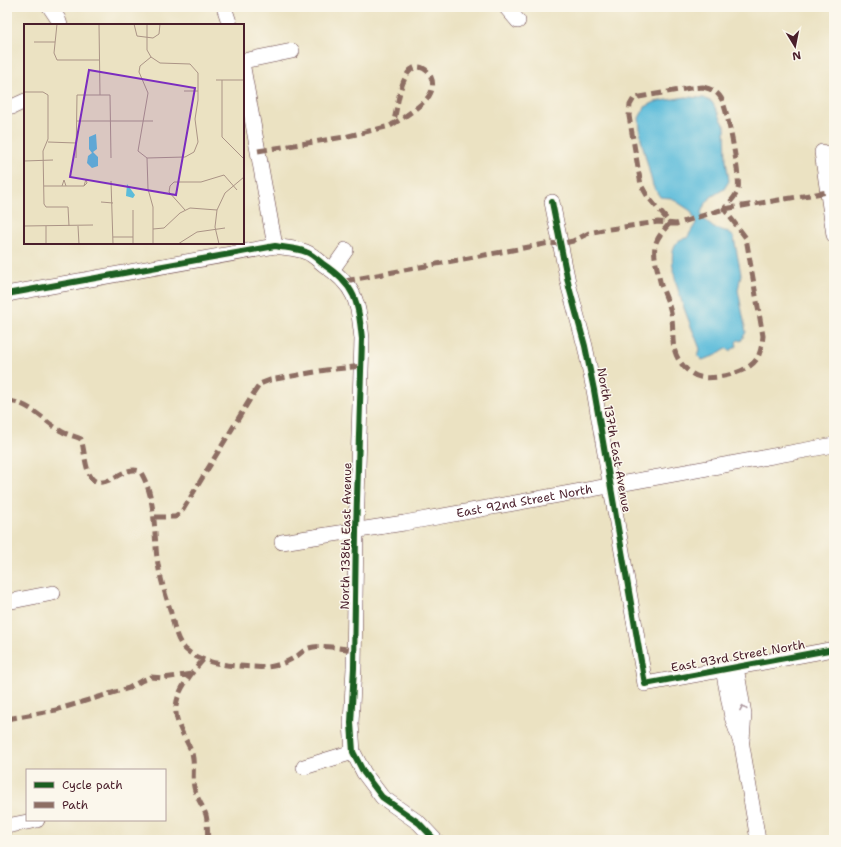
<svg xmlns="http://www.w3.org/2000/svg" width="841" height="847" font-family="'Shantell Sans',sans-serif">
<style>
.water{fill:#5bbcda;stroke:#526e82}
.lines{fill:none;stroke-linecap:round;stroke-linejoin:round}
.minor-casing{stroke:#623c42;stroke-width:16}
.minor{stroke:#fff;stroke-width:15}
.quiet{stroke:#8d6e63;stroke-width:5;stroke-dasharray:10 5;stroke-linecap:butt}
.cycleway-casing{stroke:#fbf7ec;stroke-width:8}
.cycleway{stroke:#1b5e20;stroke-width:6}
.oneway{stroke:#ae9aa0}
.labels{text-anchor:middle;stroke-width:3;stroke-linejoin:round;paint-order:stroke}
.street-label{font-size:12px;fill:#4a1f2b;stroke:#fbf7ec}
.inset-road{fill:none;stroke:#ab9486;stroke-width:1}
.view{fill:#7b2cbf;fill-opacity:0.15;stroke:#7b2cbf;stroke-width:2}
.inset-edge{fill:none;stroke:#4a1f2b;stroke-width:2}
</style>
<rect width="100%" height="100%" fill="#fbf7ec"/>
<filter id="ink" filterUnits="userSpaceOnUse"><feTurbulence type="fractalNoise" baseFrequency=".025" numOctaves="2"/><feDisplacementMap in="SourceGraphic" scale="8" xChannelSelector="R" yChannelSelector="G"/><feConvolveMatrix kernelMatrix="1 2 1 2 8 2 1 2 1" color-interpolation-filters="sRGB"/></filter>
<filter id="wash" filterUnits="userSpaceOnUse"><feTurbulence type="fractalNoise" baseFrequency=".012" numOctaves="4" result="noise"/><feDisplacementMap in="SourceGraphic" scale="16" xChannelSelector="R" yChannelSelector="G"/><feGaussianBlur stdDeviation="0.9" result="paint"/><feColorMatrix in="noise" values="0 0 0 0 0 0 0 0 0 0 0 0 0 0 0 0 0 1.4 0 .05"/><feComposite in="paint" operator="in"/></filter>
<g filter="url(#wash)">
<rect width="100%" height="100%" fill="#ebe2c2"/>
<path class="water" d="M686,97L704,98L712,102L725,126L726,161L729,181L724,189L711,197L704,206L701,213L704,220L714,228L729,232L734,238L741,274L738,290L746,332L741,341L738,340L736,342L737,346L730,351L726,348L714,356L702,360L698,356L700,349C694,331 650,240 687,238L696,223L691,211L671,198L660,197L653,186L641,139L639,118L645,107L655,102Z"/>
</g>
<g filter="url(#ink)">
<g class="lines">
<g class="minor-casing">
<g id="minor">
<path d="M50,7L58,19L60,25"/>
<path d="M224,7L230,25"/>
<path d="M506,7L518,21"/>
<path d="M243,61L292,51"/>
<path d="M243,68L275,246"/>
<path d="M7,107H12L25,101"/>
<path d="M822,152L834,235"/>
<path d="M552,202L569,287L585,346L594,390L645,684L834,649"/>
<path d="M332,270L346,250"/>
<path d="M7,295L12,293L275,246C285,248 296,248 306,252C312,254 318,260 323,264C356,286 358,301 362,339L356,531L354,668L351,723L353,752L364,773L382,797L419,823L435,840"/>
<path id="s1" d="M282,542L404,523L834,445"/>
<path d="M7,602L53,593"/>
<path d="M736,667L744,714L742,740"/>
<path d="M723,669L732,717L742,746L758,840"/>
<path d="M304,767L353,752"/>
<path d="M7,826L37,820"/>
</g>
</g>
<use href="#minor" class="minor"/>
<path class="quiet" d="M703,87C711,89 717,91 721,98C727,107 741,179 738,189C736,197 729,203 724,209L746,238L763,336C762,344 761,353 756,360C747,373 716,380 700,377C693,376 685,369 681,363C670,349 674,335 672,319C671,307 665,296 661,285C659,278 658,271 656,264C655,258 654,251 655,246C657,237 664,230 670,223L648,197L641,185L629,116L630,105L634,98L690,88Z
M258,151L344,137L390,126C400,120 423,105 429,96C441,78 420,56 408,73C398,88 398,107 393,124
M345,281L550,243L560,244L573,241L589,233L603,230L658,222L676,224L724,209L828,192
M7,401C30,402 43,421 61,431C67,435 75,436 81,439C85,450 85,476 95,481C109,488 123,465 140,471C154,493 154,522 156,547C157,567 163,587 169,606C173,618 174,633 181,644C194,664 232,666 254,667C269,669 285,664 297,656C301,653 305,649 309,648C322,644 342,649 355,650
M155,517H175L181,513L252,396L260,384L270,380L326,370L362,366
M203,660C191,674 174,693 176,713C177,727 187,740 192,753C195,765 192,776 194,787C196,797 203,806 206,815C208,823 207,832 208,840
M7,719L56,710L82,702L129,688L141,681L151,677L164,678L191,674"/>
<g class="cycleway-casing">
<path id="cycleway" d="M552,202L569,287L585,346L594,390L645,684L834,649
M7,295L12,293L275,246C285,248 296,248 306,252C312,254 318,260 323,264C356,286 358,301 362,339L356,531L354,668L351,723L353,752L364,773L382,797L419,823L435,840"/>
</g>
<use href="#cycleway" class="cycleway"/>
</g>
<defs><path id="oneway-chevron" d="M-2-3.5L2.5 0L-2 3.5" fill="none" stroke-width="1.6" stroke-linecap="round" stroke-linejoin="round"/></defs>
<use class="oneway" href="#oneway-chevron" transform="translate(743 708) rotate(-100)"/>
</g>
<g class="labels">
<g class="street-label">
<text transform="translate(614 440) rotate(80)" y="4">North 137th East Avenue</text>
<text dy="4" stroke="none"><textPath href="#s1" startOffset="246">East 92nd Street North</textPath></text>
<text transform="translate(346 536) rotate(-89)" y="4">North 138th East Avenue</text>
<text transform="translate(738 656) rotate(-10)" y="4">East 93rd Street North</text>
</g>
</g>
<g transform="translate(24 24)">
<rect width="220" height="220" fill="#ebe2c2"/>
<path d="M72,110L73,125L69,128L74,133V142L68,144L63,139L64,132L68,129L65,125V113ZM103,160L111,171L109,174L102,172Z" fill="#5bbcda"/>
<path class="inset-road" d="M33,0L30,29L33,36H75M75,0L76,71M110,0L113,12L129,14L135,10L136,0M123,0V26L127,33L136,39L166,40L174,49V76L171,95L174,118L170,128L161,133L123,134L114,127L124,69L115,48L116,42L127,33M10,18H31M192,56H220M198,56V113L220,135M160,67H174M0,68H19L24,71V115L19,127L20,180L22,183H44L45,202M53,97H129M24,118L52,119M52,134L53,71H86L87,134M123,134L124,165L129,183V220M0,137L29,136M87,157L89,220M20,162H60L63,159L62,155L60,162M38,162L40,156L42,162M77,178L89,179M109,186V220M161,186L145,168L146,162L150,158H177L200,151L213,166M0,202L69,201M22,202V220M54,202L55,220M129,205L140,204L156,189L166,184L193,186M89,213H109M154,220L173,208L201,204M195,220L191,203L193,186L201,169L220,153"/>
<path class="view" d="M65,46L171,64L152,171L46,153Z"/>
<rect width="220" height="220" class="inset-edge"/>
</g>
<rect width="841" height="847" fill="none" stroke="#fbf7ec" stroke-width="24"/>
<rect x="26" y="769" width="140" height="52" fill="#fbf7ec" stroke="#b4a19f"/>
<rect x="34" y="782" width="20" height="6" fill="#1b5e20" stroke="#b4a19f"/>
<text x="62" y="789" font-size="12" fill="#4a1f2b">Cycle path</text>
<rect x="34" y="802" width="20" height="6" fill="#8d6e63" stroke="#b4a19f"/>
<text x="62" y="809" font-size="12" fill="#4a1f2b">Path</text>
<g transform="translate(795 46) rotate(170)" stroke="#fbf7ec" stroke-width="3" paint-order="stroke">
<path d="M0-3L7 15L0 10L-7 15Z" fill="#4a1f2b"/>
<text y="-6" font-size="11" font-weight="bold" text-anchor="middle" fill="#4a1f2b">N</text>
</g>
</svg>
